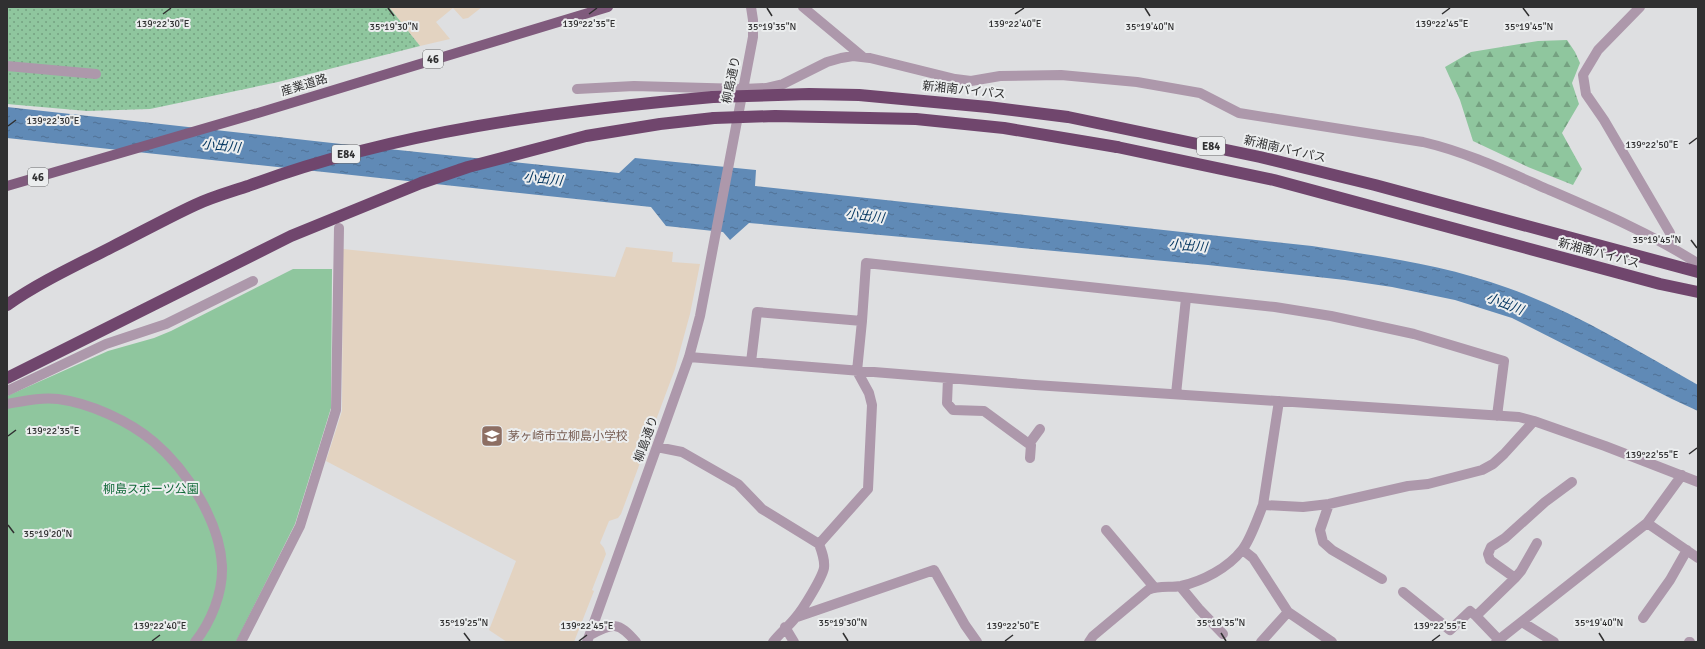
<svg xmlns="http://www.w3.org/2000/svg" width="1705" height="649" font-family="Signika,'Noto Sans JP',sans-serif">
<style>
.education{fill:#e3d3c1}
.grass{fill:url(#grass-dots)}
.forest{fill:url(#forest-firs)}
.green{fill:#8fc69e}
.water{fill:url(#water-ripples)}
.lines{fill:none;stroke-linecap:round;stroke-linejoin:round}
.minor{stroke:#ad98ab;stroke-width:10}
.major{stroke:#805b7d;stroke-width:10}
.highway{stroke:#70466d;stroke-width:12}
.highway-bridge{stroke:#70466d;stroke-width:12}
.ticks{fill:none;stroke:#303031;stroke-width:1.5}
.labels{text-anchor:middle;stroke-width:4;stroke-linejoin:round;paint-order:stroke}
.shield{fill:#ebedee;stroke:#68696a;stroke-width:1}
.shield-label{font-size:11px;font-weight:bold;fill:#303031}
.street-label{font-size:12px;fill:#303031;stroke:#ebedee}
.education-label{font-size:12px;fill:#785e54;stroke:#ebedee;text-anchor:start}
.park-label{font-size:12px;fill:#116938;stroke:#ebedee}
.water-label{font-size:13px;font-style:italic;fill:#043660;stroke:#ebedee}
.ticks-label{font-size:10px;text-anchor:middle;fill:#303031;stroke:#ebedee;stroke-width:4;stroke-linejoin:round;paint-order:stroke}
</style>
<defs>
<pattern id="grass-dots" width="8" height="8" patternUnits="userSpaceOnUse"><rect width="8" height="8" fill="#8fc69e"/><path d="M2 2h.1M6 6h.1" fill="none" stroke="#75a181" stroke-width="1.8" stroke-linecap="round"/></pattern>
<pattern id="forest-firs" width="22" height="20" patternUnits="userSpaceOnUse"><rect width="22" height="20" fill="#8fc69e"/><path d="M5 1l3.5 6h-7zM16 11l3.5 6h-7z" fill="#75a181"/></pattern>
<pattern id="water-ripples" width="26" height="14" patternUnits="userSpaceOnUse"><rect width="26" height="14" fill="#608ab6"/><path d="M2 4q2-2 4 0t4 0M15 11q2-2 4 0t4 0" fill="none" stroke="#507195"/></pattern>
</defs>
<rect width="100%" height="100%" fill="#dedfe1"/>
<path class="education" d="M389,7H482L468,18L463,19L453,8L436,22L450,39L420,46Z
M626,247L673,252L672,262L700,264L690,314L675,369L621,514L618,518L609,521L600,543L604,548L606,554L592,590L594,591L574,642H507L489,630L516,561L326,461L342,411L343,249L615,277Z"/>
<path class="grass" d="M7,7H389L420,46L278,82L150,109L87,111L7,104Z"/>
<path class="forest" d="M1567,40L1575,52L1580,63L1572,83L1579,104L1562,133L1582,169L1573,185L1528,167L1473,141L1460,100L1445,67L1471,52L1538,41Z"/>
<path class="green" d="M293,269H332L331,408L295,524L236,642H7V396L108,351L154,338L171,331Z"/>
<path class="water" d="M7,107L341,144L619,173L635,158L756,170L755,186L1312,246C1379,256 1445,265 1508,288C1575,312 1636,350 1698,385V411L1672,399L1512,318L1455,300L1392,287L1345,280L1208,265L749,223L730,240L723,232L666,226L651,207L7,138Z"/>
<g class="lines">
<path class="minor" d="M803,7L863,57
M1640,7L1598,50L1583,75L1586,94L1604,120L1670,233L1672,247
M7,66L96,74
M577,89L634,86L743,89L766,88L783,84L827,62L841,58L853,56L870,58L955,79L971,81L1000,76L1061,75L1137,82L1200,93L1239,113L1423,142C1466,152 1506,171 1547,189C1598,211 1650,233 1697,263
M689,357L1035,385L1519,417L1534,421L1605,446L1698,482
M751,362L757,312L862,321L866,263L1275,307L1331,316L1414,334L1504,361L1497,416
M948,378L947,403L953,410L984,411L1029,444
M7,391L106,344L166,324L253,281
M1176,394L1186,298
M7,404C24,401 41,397 58,399C90,403 129,421 154,442C187,470 220,522 222,566C223,593 211,622 195,642
M657,447L682,452L738,484L762,509L819,544C822,552 825,560 824,568C822,578 803,609 796,617C789,626 780,633 773,642
M1030,458L1031,445L1029,444L1040,429
M1329,504L1320,530L1323,542L1332,550L1382,579
M1263,505L1279,401
M1647,523L1698,558
M1106,530L1154,587
M819,544L868,489L872,405L869,393L857,371L862,321
M1243,550L1253,558L1288,612L1332,642
M1515,578L1490,560L1488,554L1491,547L1505,538L1545,502L1572,482
M1180,586L1199,609L1223,634
M1403,592L1450,630L1470,611L1476,616
M797,617L934,570L965,625L977,642
M1643,618L1670,580L1687,550
M1522,622L1554,642
M785,627L794,642
M590,635C613,623 618,621 636,642
M1499,640L1476,616L1515,578L1521,571L1537,543
M241,642L300,526L336,410L339,228
M587,642L689,357L700,316L753,37V20L751,7
M1089,642L1093,636L1148,590C1159,585 1170,588 1181,586C1203,581 1228,568 1242,550C1250,541 1258,517 1263,505L1303,507L1329,504L1408,486L1428,484L1482,470L1493,464L1504,454L1534,421
M1261,642L1288,612
M1496,642L1647,523L1682,475
M1689,642H1690"/>
<path class="major" d="M7,186L258,113L608,7"/>
<path class="highway" d="M1117,147L1274,180L1660,284L1698,292
M7,305C40,282 77,265 112,247C140,233 167,218 195,205C212,197 230,192 248,186C396,131 556,111 713,97
M7,378L291,236L421,183L468,167L586,136L660,124L714,118"/>
<path class="highway-bridge" d="M713,97L809,94L859,95L988,107L1068,117L1260,157L1375,185L1698,272
M714,118L775,116L916,119L1004,128L1117,147"/>
</g>
<path class="ticks" d="M388,8L394,16M767,8L772,16M1145,8L1150,16M1523,8L1529,16M163,14L171,8M589,14L597,8M1015,14L1024,8M1442,14L1450,8M8,126L16,120M1689,144L1697,138M1691,240L1697,248M8,436L16,430M1689,454L1697,448M8,525L14,533M464,633L470,641M843,633L848,641M1221,633L1226,641M1599,633L1604,641M152,641L160,635M579,641L587,635M1005,641L1013,635M1432,641L1440,635"/>
<defs>
<g id="school-square" transform="scale(1.15)"><rect x="-9" y="-9" width="18" height="18" rx="4" fill="#8d6e63" stroke="#ebedee"/><path d="M0-5L7-2L0 1L-7-2ZM-4 1L0 2.5L4 1V4Q0 6-4 4Z" fill="#fff"/></g>
</defs>
<g fill-rule="evenodd">
<use href="#school-square" x="492" y="436"/>
</g>
<g class="labels">
<g class="shield">
<rect x="423" y="50" width="20" height="18" rx="3"/>
<rect x="1197" y="137" width="28" height="18" rx="3"/>
<rect x="332" y="145" width="28" height="18" rx="3"/>
<rect x="28" y="168" width="20" height="18" rx="3"/>
</g>
<g class="shield-label">
<text x="433" y="63">46</text>
<text x="1211" y="150">E84</text>
<text x="346" y="158">E84</text>
<text x="38" y="181">46</text>
</g>
<g class="street-label">
<text transform="translate(731 80) rotate(-78)" y="4">柳島通り</text>
<text transform="translate(304 85) rotate(-17)" y="4">産業道路</text>
<text transform="translate(964 90) rotate(6)" y="4">新湘南バイパス</text>
<text transform="translate(1285 149) rotate(13)" y="4">新湘南バイパス</text>
<text transform="translate(1599 253) rotate(15)" y="4">新湘南バイパス</text>
<text transform="translate(646 439) rotate(-70)" y="4">柳島通り</text>
</g>
<g class="education-label">
<text x="508" y="440">茅ヶ崎市立柳島小学校</text>
</g>
<g class="park-label">
<text x="151" y="493">柳島スポーツ公園</text>
</g>
<g class="water-label">
<text transform="translate(221 145) rotate(6)" y="5">小出川</text>
<text transform="translate(543 178) rotate(6)" y="5">小出川</text>
<text transform="translate(865 215) rotate(7)" y="5">小出川</text>
<text transform="translate(1188 245) rotate(5)" y="5">小出川</text>
<text transform="translate(1505 303) rotate(21)" y="5">小出川</text>
</g>
</g>
<g class="ticks-label">
<text x="163" y="27">139°22'30"E</text>
<text x="589" y="27">139°22'35"E</text>
<text x="1015" y="27">139°22'40"E</text>
<text x="1442" y="27">139°22'45"E</text>
<text x="394" y="30">35°19'30"N</text>
<text x="772" y="30">35°19'35"N</text>
<text x="1150" y="30">35°19'40"N</text>
<text x="1529" y="30">35°19'45"N</text>
<text x="53" y="124">139°22'30"E</text>
<text x="1652" y="148">139°22'50"E</text>
<text x="1657" y="243">35°19'45"N</text>
<text x="53" y="434">139°22'35"E</text>
<text x="1652" y="458">139°22'55"E</text>
<text x="48" y="537">35°19'20"N</text>
<text x="464" y="626">35°19'25"N</text>
<text x="843" y="626">35°19'30"N</text>
<text x="1221" y="626">35°19'35"N</text>
<text x="1599" y="626">35°19'40"N</text>
<text x="160" y="629">139°22'40"E</text>
<text x="587" y="629">139°22'45"E</text>
<text x="1013" y="629">139°22'50"E</text>
<text x="1440" y="629">139°22'55"E</text>
</g>
<rect width="1705" height="649" fill="none" stroke="#303031" stroke-width="16"/>
</svg>
